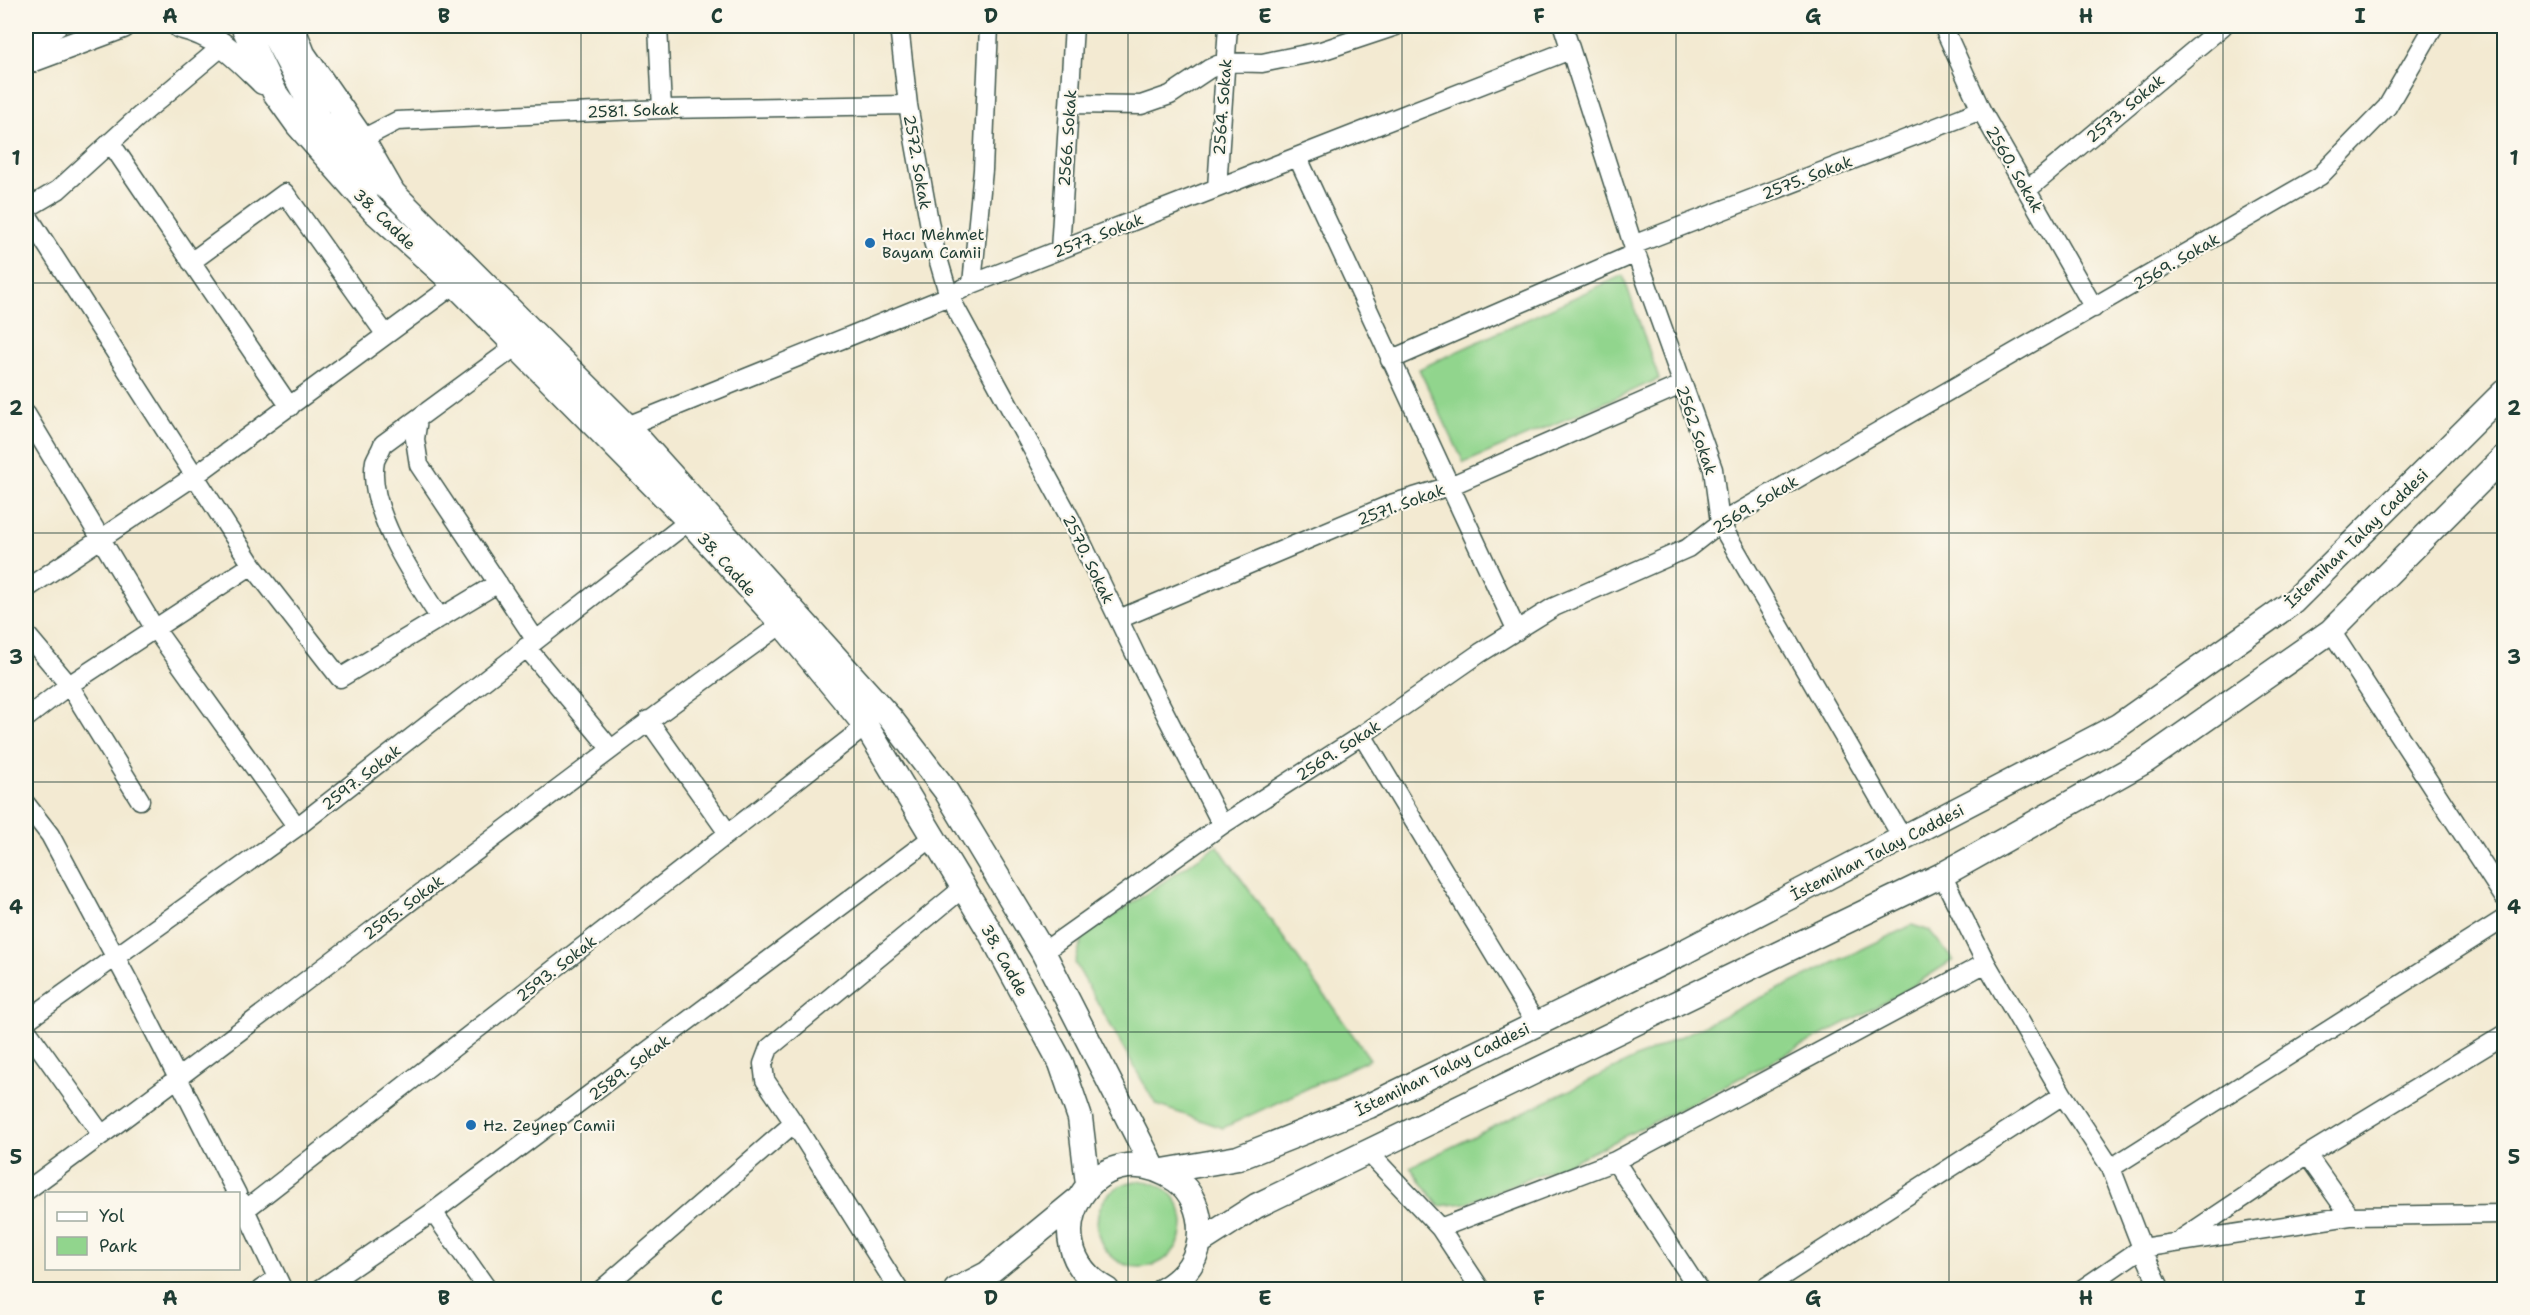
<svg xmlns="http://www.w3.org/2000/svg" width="2530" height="1315" font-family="'Shantell Sans',sans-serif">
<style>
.green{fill:#91d58d;stroke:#588960;stroke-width:1.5}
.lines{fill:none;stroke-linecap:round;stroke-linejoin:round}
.street-casing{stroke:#3f574c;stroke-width:21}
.secondary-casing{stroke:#3f574c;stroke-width:27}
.street{stroke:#fff;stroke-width:18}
.secondary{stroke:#fff;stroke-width:24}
.grid{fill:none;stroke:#1f3d34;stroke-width:1.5;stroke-opacity:0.55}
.poi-dot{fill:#1f6fb2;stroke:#fbf7ec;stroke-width:2}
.labels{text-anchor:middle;stroke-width:4.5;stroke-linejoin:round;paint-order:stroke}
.street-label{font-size:16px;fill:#1f3d34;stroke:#fbf7ec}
.poi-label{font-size:16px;fill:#1f3d34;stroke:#fbf7ec;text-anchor:start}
.neatline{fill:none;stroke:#1f3d34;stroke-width:2}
.grid-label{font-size:20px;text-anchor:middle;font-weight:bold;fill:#1f3d34}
</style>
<rect width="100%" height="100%" fill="#fbf7ec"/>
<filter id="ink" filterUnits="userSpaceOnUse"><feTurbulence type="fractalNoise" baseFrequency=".0167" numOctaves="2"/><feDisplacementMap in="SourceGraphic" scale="12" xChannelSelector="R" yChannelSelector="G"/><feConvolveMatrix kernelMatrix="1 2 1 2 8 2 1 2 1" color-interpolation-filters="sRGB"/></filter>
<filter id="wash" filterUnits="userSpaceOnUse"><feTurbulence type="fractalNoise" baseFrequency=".008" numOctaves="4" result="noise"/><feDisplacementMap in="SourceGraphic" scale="24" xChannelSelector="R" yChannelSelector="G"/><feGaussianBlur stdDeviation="1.35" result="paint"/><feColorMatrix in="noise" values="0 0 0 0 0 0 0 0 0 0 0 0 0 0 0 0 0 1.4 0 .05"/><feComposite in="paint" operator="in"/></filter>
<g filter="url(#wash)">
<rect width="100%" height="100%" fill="#f3ead2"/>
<path class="green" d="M1623,275L1659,379L1464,463L1419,369Z
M1217,845L1370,1059L1223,1128L1156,1105L1075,963L1083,937Z
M1912,925L1930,931L1953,960L1897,996L1680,1109L1576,1160L1466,1203L1439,1206L1410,1167Z
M1097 1224a43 43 0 1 1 86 0a43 43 0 1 1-86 0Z"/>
</g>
<g filter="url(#ink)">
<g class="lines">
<g class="street-casing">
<path id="street" d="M658,26L662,109
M899,26L908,105L932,238L949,296L1070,518L1138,660L1222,825
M1563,26L1633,245L1713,469L1720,523L1903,839
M1943,26L1981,110L2094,308
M1069,104L1141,105L1170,95L1209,69L1224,62L1262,63L1321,51L1396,26
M362,139L397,121L662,109L908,105
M110,142L290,407
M1298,158L1517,631
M1217,188L1228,26
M2027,190L2223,26
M26,209L58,190L136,119L225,44
M26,213L252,565L340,678L498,583
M1633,245L1981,110
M1060,250L1074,26
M191,262L285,193L386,335
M972,284L983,170L989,26
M1390,360L1636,253
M26,414L155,629L297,827
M418,419L415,439L419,465L535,639
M627,426L949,296L972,284L1570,50
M26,589L196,475L455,284
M440,618C415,580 366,508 375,461C377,456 381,450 383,444L515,347
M1119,619L1394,503L1450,486L1681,385
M2331,631L2504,897
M26,634L69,685L140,800
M526,647L610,748
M26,718L69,685L252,565
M648,720L728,833
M1362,735L1536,1024
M26,804L50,835L132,988L237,1194
M1942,875L1986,963L2063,1095L2111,1168L2142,1248L2350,1216L2504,1214
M1043,952L1222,825L1362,735L1480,653L1554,607L1688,548L1720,523L2320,176L2387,107L2434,26
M26,1021L297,827L689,521
M26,1029L102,1135
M1369,1153L1440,1228L1481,1290
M2307,1155L2350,1216
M1615,1161L1699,1290
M2111,1168L2504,919
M26,1191C280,1005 526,808 782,624
M241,1201L283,1290
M245,1210L866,726
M433,1212L488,1290
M1440,1228L1615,1161L1986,963
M2183,1238L2307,1155L2504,1035
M260,1290L277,1278
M319,1290L433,1212L933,837
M601,1290L794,1123
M899,1290L794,1123L765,1080L763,1064L769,1048L963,888
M1761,1290L2063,1095
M2081,1290L2142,1248L2161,1290"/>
</g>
<g class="secondary-casing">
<path id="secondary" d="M180,26C218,35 236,56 263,82
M243,26L275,93L298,125L374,211L455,284L689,521L782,624L866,726L989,930L1061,1063L1080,1118L1088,1184
M269,26L318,118L357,166L387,188
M292,26L303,54L362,139L393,193L627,426L891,719L946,791L1043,952L1153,1167
M26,38L54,26
M26,62L123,26
M1163,1171L1238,1158L1369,1106L1680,954L2118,726L2293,602L2504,392
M1200,1242L1256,1206L1942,875L2147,760L2331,631L2504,457
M956,1290L987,1274L1076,1201
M1107,1290C1024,1243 1096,1125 1176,1180C1192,1191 1200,1212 1200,1231C1200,1257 1185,1278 1163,1290"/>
</g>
<use href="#street" class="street"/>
<use href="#secondary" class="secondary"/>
</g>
</g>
<path class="grid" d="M307,26V1290M581,26V1290M854,26V1290M1128,26V1290M1402,26V1290M1676,26V1290M1949,26V1290M2223,26V1290M26,283H2504M26,533H2504M26,782H2504M26,1032H2504"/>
<g class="poi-dot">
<circle cx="870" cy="243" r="6"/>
<circle cx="471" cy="1125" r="6"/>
</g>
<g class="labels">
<g class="street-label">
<text transform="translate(1222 107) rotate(-86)" y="6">2564. Sokak</text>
<text transform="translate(2125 108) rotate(-40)" y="6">2573. Sokak</text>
<text transform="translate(633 110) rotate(-2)" y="6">2581. Sokak</text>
<text transform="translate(1067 138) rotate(-86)" y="6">2566. Sokak</text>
<text transform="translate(918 162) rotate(80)" y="6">2572. Sokak</text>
<text transform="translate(2015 169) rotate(60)" y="6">2560. Sokak</text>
<text transform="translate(1807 177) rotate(-21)" y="6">2575. Sokak</text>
<text transform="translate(385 219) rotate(44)" y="6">38. Cadde</text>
<text transform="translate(1098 235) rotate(-21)" y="6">2577. Sokak</text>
<text transform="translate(2176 261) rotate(-30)" y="6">2569. Sokak</text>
<text transform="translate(1697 430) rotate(71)" y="6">2562 Sokak</text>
<text transform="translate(1401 504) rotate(-20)" y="6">2571. Sokak</text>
<text transform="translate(1755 504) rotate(-31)" y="6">2569. Sokak</text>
<text transform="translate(2356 538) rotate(-44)" y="6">İstemihan Talay Caddesi</text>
<text transform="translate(1089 559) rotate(64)" y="6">2570. Sokak</text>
<text transform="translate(727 564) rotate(48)" y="6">38. Cadde</text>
<text transform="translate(1338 750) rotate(-33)" y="6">2569. Sokak</text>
<text transform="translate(361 777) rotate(-38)" y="6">2597. Sokak</text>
<text transform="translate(1877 852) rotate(-27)" y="6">İstemihan Talay Caddesi</text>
<text transform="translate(403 907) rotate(-37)" y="6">2595. Sokak</text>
<text transform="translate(1005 960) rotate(61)" y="6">38. Cadde</text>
<text transform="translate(556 968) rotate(-38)" y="6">2593. Sokak</text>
<text transform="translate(629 1067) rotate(-37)" y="6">2589. Sokak</text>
<text transform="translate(1442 1069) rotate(-26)" y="6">İstemihan Talay Caddesi</text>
</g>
<g class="poi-label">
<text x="882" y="240">Hacı Mehmet<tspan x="882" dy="18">Bayam Camii</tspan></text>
<text x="483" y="1131">Hz. Zeynep Camii</text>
</g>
</g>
<rect width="2530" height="1315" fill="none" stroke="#fbf7ec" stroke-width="66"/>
<rect x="45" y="1192" width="195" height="78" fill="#fbf7ec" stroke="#a3ada2" stroke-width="1.5"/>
<rect x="57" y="1212" width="30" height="9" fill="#ffffff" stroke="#a3ada2" stroke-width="1.5"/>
<text x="99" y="1222" font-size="18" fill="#1f3d34">Yol</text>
<rect x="57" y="1237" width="30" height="18" fill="#91d58d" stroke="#a3ada2" stroke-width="1.5"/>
<text x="99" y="1252" font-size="18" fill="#1f3d34">Park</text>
<rect x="33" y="33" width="2464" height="1249" class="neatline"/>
<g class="grid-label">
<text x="170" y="23">A</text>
<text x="444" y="23">B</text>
<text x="717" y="23">C</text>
<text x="991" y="23">D</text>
<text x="1265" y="23">E</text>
<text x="1539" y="23">F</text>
<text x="1813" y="23">G</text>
<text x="2086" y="23">H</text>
<text x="2360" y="23">I</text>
<text x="16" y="165">1</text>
<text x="2514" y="165">1</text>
<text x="16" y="415">2</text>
<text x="2514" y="415">2</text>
<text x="16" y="664">3</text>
<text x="2514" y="664">3</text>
<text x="16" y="914">4</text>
<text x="2514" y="914">4</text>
<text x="16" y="1164">5</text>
<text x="2514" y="1164">5</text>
<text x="170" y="1305">A</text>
<text x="444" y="1305">B</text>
<text x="717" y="1305">C</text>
<text x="991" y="1305">D</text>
<text x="1265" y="1305">E</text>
<text x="1539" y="1305">F</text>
<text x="1813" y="1305">G</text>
<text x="2086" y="1305">H</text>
<text x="2360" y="1305">I</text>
</g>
</svg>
